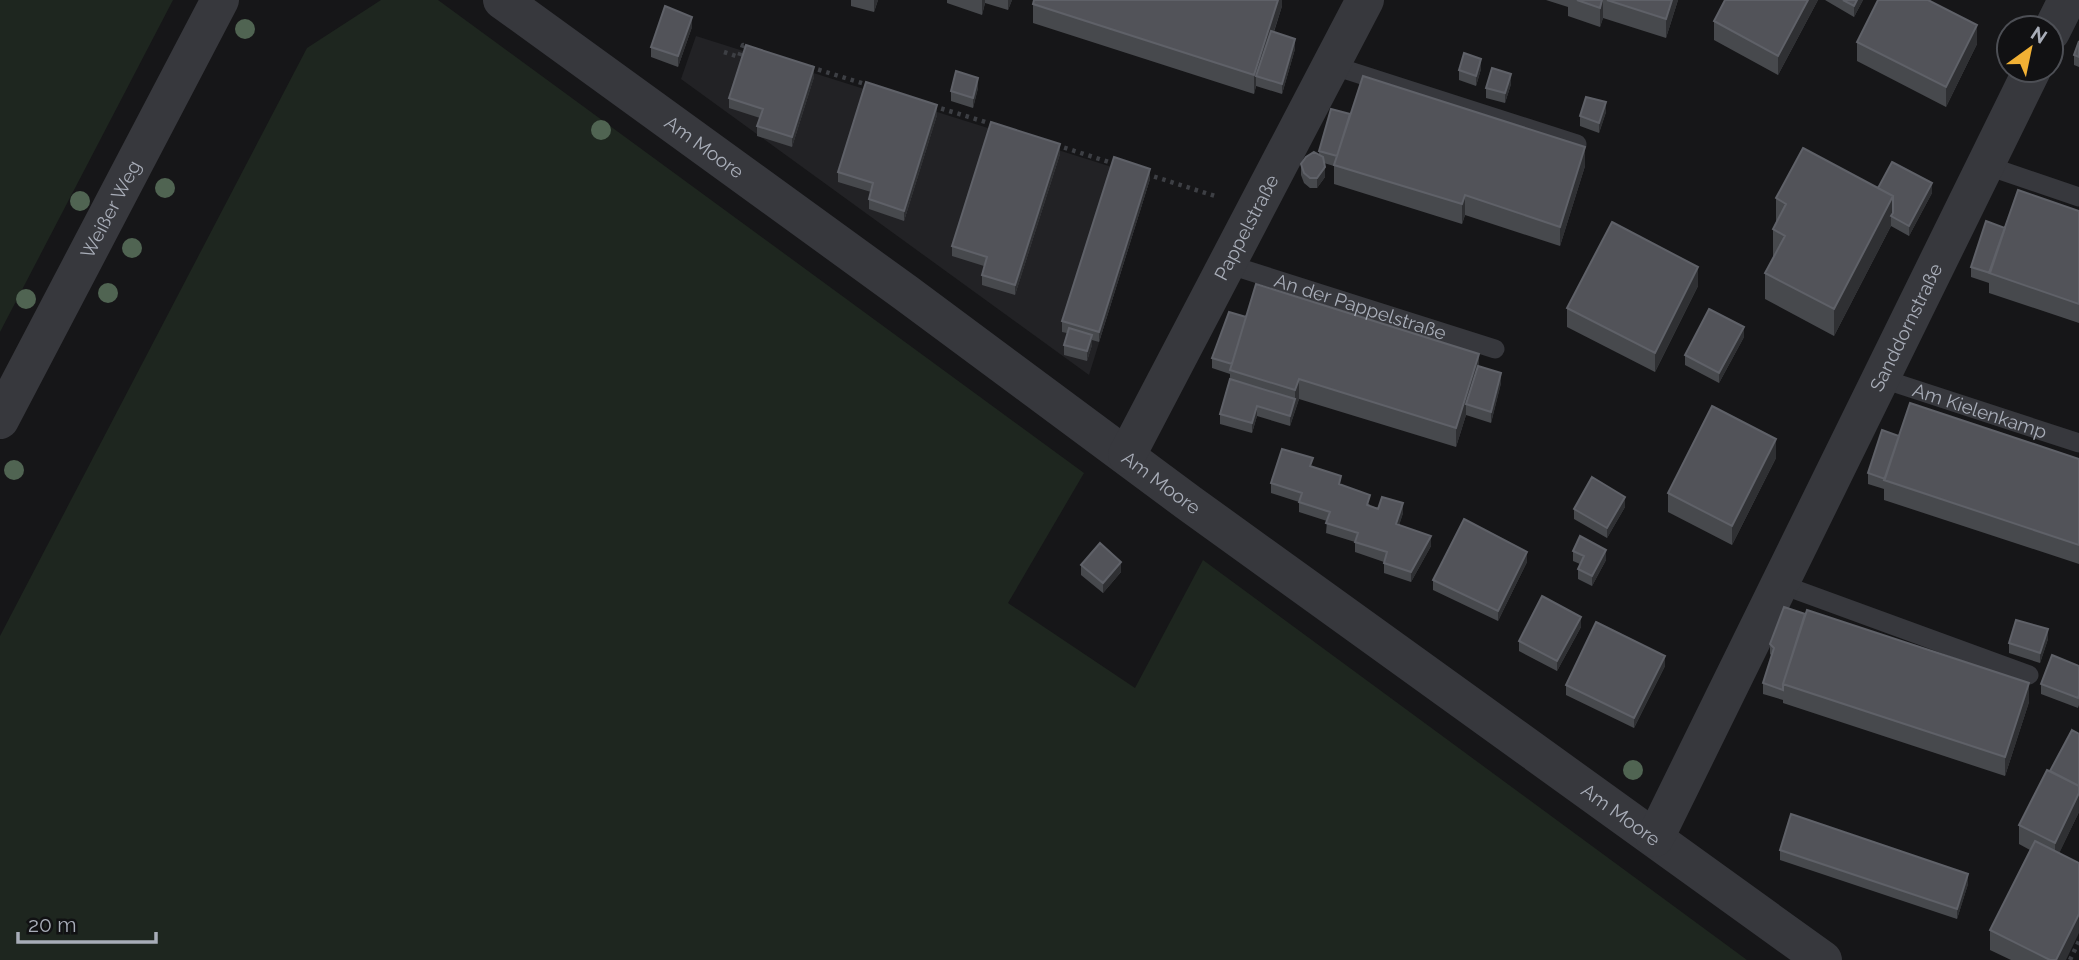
<svg xmlns="http://www.w3.org/2000/svg" width="2079" height="960" font-family="Raleway,sans-serif">
<style>
.built{fill:#222225}
.green{fill:#1e261f}
.lines{fill:none;stroke-linecap:round;stroke-linejoin:round}
.path{stroke:#3d3f44;stroke-width:4.5;stroke-dasharray:3.5 5;stroke-linecap:butt}
.service{stroke:#37383d;stroke-width:19}
.minor{stroke:#37383d;stroke-width:38}
.tree{fill:#506452}
.wall{fill:#47494d}
.shaded-wall{fill:#2f3033}
.building{fill:#525359;stroke:#5f6168;stroke-width:2}
.labels{text-anchor:middle;stroke-width:6;stroke-linejoin:round;paint-order:stroke}
.street-label{font-size:19px;fill:#a8adb8;stroke:#111113}
</style>
<rect width="100%" height="100%" fill="#161618"/>
<path class="built" d="M696,36L1150,179L1089,375L681,79Z"/>
<path class="green" d="M0,0H173L0,332Z
M381,0H438L1084,473L1008,603L1135,688L1203,560L1747,960H0V636L307,48Z"/>
<g class="lines">
<path class="path" d="M724,52L739,57L743,45L748,47
M810,67L868,85
M933,106L995,125
M1056,145L1115,164
M1146,174L1215,196
M2070,960L2079,941"/>
<g class="service">
<path d="M1331,65L1577,144"/>
<path d="M1985,165L2079,197"/>
<path id="s1" d="M1227,264L1495,349"/>
<path id="s2" d="M1880,378L2079,443"/>
<path d="M1780,584L2029,675"/>
</g>
<g class="minor">
<path id="s3" d="M502,0L906,293L1189,503L1823,960"/>
<path d="M2051,32L2067,0"/>
<path id="s4" d="M0,420L220,0"/>
<path id="s5" d="M1127,455L1365,0"/>
<path id="s6" d="M1655,838L2032,70"/>
</g>
</g>
<g class="tree">
<circle cx="245" cy="29" r="10"/>
<circle cx="601" cy="130" r="10"/>
<circle cx="165" cy="188" r="10"/>
<circle cx="80" cy="201" r="10"/>
<circle cx="132" cy="248" r="10"/>
<circle cx="108" cy="293" r="10"/>
<circle cx="26" cy="299" r="10"/>
<circle cx="14" cy="470" r="10"/>
<circle cx="1633" cy="770" r="10"/>
</g>
<path class="wall" d="M851,0H878L874,12L851,6Z
M947,0H1012L1008,10L985,3L982,15L947,3Z
M1282,0V6L1274,32L1295,49L1282,94L1256,86L1254,94L1033,23V4Z
M1546,0H1678L1666,38L1603,18L1600,27L1568,16V7Z
M1725,0H1818L1778,75L1714,40V21Z
M1825,0H1863L1854,17Z
M692,27L678,67L651,57V47Z
M2079,41V67L2074,65V55Z
M1857,42L1977,44L1946,107L1857,61Z
M1481,69L1476,86L1459,80V70Z
M814,77L792,147L757,136V126L760,118L729,108V98Z
M1511,84L1505,103L1486,98V88Z
M978,88L973,108L951,101V91Z
M1606,112L1599,133L1580,126V116Z
M1350,114L1585,166L1560,246L1465,215L1462,224L1334,184V166L1324,163L1325,177L1317,188H1310L1304,183L1301,175V164L1319,155V151Z
M937,115L904,221L869,209V199L871,192L838,182V172Z
M1060,154L1015,295L982,285V275L984,266L952,256V246Z
M1150,179L1099,342L1092,340V345L1087,361L1064,355V345L1067,333L1062,332V321Z
M1878,188L1932,193L1909,236L1891,226L1834,336L1765,299V273L1774,256H1773V229L1776,222V198Z
M2079,211V323L1989,293V283L1971,277V267L2005,228Z
M1698,286L1655,372L1567,327V308Z
M1246,317L1479,366L1501,383L1491,423L1466,415L1456,447L1299,399L1290,426L1257,416L1252,433L1220,424V414L1230,379V374L1212,368V358Z
M1744,337L1719,383L1685,365V355Z
M1776,458L1732,545L1668,512V493Z
M2079,459V564L1884,500V489L1868,484V473Z
M1313,467L1370,505V506L1403,513L1399,525L1431,546L1411,582L1384,573V562L1355,552V542L1326,533L1327,521L1299,512V502L1271,493V483Z
M1625,507L1607,538L1574,519V509Z
M1573,551L1606,560L1592,586L1578,579V569L1580,564L1573,561Z
M1527,562L1498,621L1433,590V580Z
M1081,565L1121,572L1103,593L1081,575Z
M1581,627L1557,671L1519,651V641Z
M2048,639L2040,663L2009,653V643Z
M1770,644L2029,702L2005,776L1783,703V700L1763,694V683L1772,656L1770,654Z
M1665,666L1634,728L1566,695V685Z
M2079,666V705L2078,708L2041,694V684Z
M2079,734V812L2059,853L2066,960H2011L1990,950V930L2030,850L2019,844V825L2050,771Z
M1780,850L1968,884L1957,919L1780,860Z"/>
<path class="shaded-wall" d="M874,0H878L874,12Z
M982,0H985V3L982,15Z
M1008,0H1012L1008,10Z
M1278,0H1282V6L1259,77L1256,76V86L1254,94V75Z
M1603,0V18L1600,27V8Z
M1672,0H1678L1666,38V19Z
M1808,0H1818L1778,75V56Z
M1857,0H1863L1854,17V6Z
M692,17V27L678,67V56Z
M1977,25V44L1946,107V87Z
M1295,39V49L1282,94V84Z
M1481,59V69L1476,86V76Z
M814,67V77L792,147V137Z
M1511,74V84L1505,103V93Z
M978,78V88L973,108V98Z
M1606,102V112L1599,133V123Z
M937,105V115L904,221V211Z
M1060,144V154L1015,295V285Z
M1585,147V166L1560,246V227Z
M1325,167V177L1317,188V178Z
M1150,169V179L1099,342V332Z
M1932,183V193L1909,236V226Z
M1465,195V215L1462,224V204Z
M1893,196V217L1891,216V226L1834,336V309Z
M1698,267V286L1655,372V353Z
M1744,327V337L1719,383V373Z
M1092,335V345L1087,361V351Z
M1479,354V373L1466,404V415L1456,447V428Z
M1501,373V383L1491,423V412Z
M1299,379V399L1290,426V416L1295,399V390Z
M1257,406V416L1252,433V423Z
M1776,439V458L1732,545V526Z
M1625,497V507L1607,538V528Z
M1403,503V513L1396,535V524Z
M1431,536V546L1411,582V572Z
M1606,550V560L1592,586V576Z
M1527,552V562L1498,621V611Z
M1121,562V572L1103,593V583Z
M1581,617V627L1557,671V661Z
M2048,629V639L2040,663V653Z
M1665,656V666L1634,728V718Z
M2029,683V702L2005,776V757Z
M2079,793V812L2055,862V843Z
M1968,874V884L1957,919V909Z
M2079,914V933L2066,960H2056Z"/>
<path class="building" d="M1034,0H1278L1254,75L1033,4Z
M1577,0H1602L1600,8Z
M1607,0H1672L1666,19Z
M1725,0H1808L1778,56L1714,21Z
M1843,0H1857L1854,6Z
M1878,0H1928L1977,25L1946,87L1857,42Z
M665,6L692,17L678,56L651,47Z
M1271,31L1295,39L1282,84L1256,76Z
M2079,41V57L2074,55Z
M746,45L814,67L792,137L757,126L763,109L729,98Z
M1464,53L1481,59L1476,76L1459,70Z
M1492,68L1511,74L1505,93L1486,88Z
M956,71L978,78L973,98L951,91Z
M1363,76L1585,147L1560,227L1465,195L1462,204L1334,165Z
M866,82L937,105L904,211L869,199L873,183L838,172Z
M1586,97L1606,102L1599,123L1580,116Z
M1331,109L1350,114L1337,156L1319,151Z
M991,122L1060,144L1015,285L982,275L987,257L952,246Z
M1803,148L1893,196L1834,309L1765,273L1785,236L1773,229L1786,204L1776,198Z
M1314,152L1323,157L1325,167L1317,178H1310L1304,173L1301,164L1306,157Z
M1114,157L1150,169L1099,332L1062,321Z
M1892,162L1932,183L1909,226L1891,216L1893,213V196L1878,188Z
M2018,190L2079,211V304L1989,273Z
M1986,221L2005,228L1990,273L1971,267Z
M1612,222L1698,267L1655,353L1567,308Z
M1256,284L1479,354L1456,428L1299,379L1295,390L1230,370Z
M1709,309L1744,327L1719,373L1685,355Z
M1229,312L1246,317L1232,364L1212,358Z
M1069,328L1092,335L1087,351L1064,345Z
M1478,366L1501,373L1491,412L1466,404Z
M1230,379L1295,399L1290,416L1257,406L1252,423L1220,414Z
M1910,403L2079,459V545L1884,480Z
M1712,406L1776,439L1732,526L1668,493Z
M1882,430L1899,436L1885,479L1868,473Z
M1282,449L1313,458L1310,466L1341,476L1339,484L1370,495L1367,505L1378,509L1382,497L1403,503L1396,524L1431,536L1411,572L1384,563L1387,552L1355,542L1358,533L1326,523L1330,512L1299,502L1302,493L1271,483Z
M1592,477L1625,497L1607,528L1574,509Z
M1464,519L1527,552L1498,611L1433,580Z
M1580,536L1606,550L1592,576L1578,569L1584,556L1573,551Z
M1100,543L1121,562L1103,583L1081,565Z
M1542,596L1581,617L1557,661L1519,641Z
M1784,607L1805,614L1783,684V690L1763,683L1774,648L1770,644Z
M1807,610L2029,683L2005,757L1783,684Z
M2016,620L2048,629L2040,653L2009,643Z
M1596,622L1665,656L1634,718L1566,685Z
M2052,655L2079,666V695L2078,698L2041,684Z
M2072,730L2079,734V786L2050,771Z
M2047,770L2079,786V793L2055,843L2019,825Z
M1791,814L1968,874L1957,909L1780,850Z
M2035,841L2079,863V914L2056,960H2050L1990,930Z"/>
<g class="labels">
<g class="street-label">
<text dy="7" stroke="none"><textPath href="#s3" startOffset="250">Am Moore</textPath></text>
<text dy="7" stroke="none"><textPath href="#s4" startOffset="238">Weißer Weg</textPath></text>
<text dy="7" stroke="none"><textPath href="#s5" startOffset="257">Pappelstraße</textPath></text>
<text dy="7" stroke="none"><textPath href="#s1" startOffset="140">An der Pappelstraße</textPath></text>
<text dy="7" stroke="none"><textPath href="#s6" startOffset="569">Sanddornstraße</textPath></text>
<text dy="7" stroke="none"><textPath href="#s2" startOffset="105">Am Kielenkamp</textPath></text>
<text dy="7" stroke="none"><textPath href="#s3" startOffset="817">Am Moore</textPath></text>
<text dy="7" stroke="none"><textPath href="#s3" startOffset="1384">Am Moore</textPath></text>
</g>
</g>
<g transform="translate(2030 49) rotate(33)"><circle r="33" fill="#111113" stroke="#4d4f55" stroke-width="2"/>
<path d="M0-5L12 26L0 18L-12 26Z" fill="#f2b134"/>
<text y="-10" font-size="19" font-weight="bold" text-anchor="middle" fill="#a8adb8">N</text>
</g>
<path d="M18 932v10h138v-10" fill="none" stroke="#a8adb8" stroke-width="3.5"/>
<text x="28" y="932" font-size="21" fill="#a8adb8" stroke="#111113" stroke-width="5" paint-order="stroke">20 m</text>
</svg>
